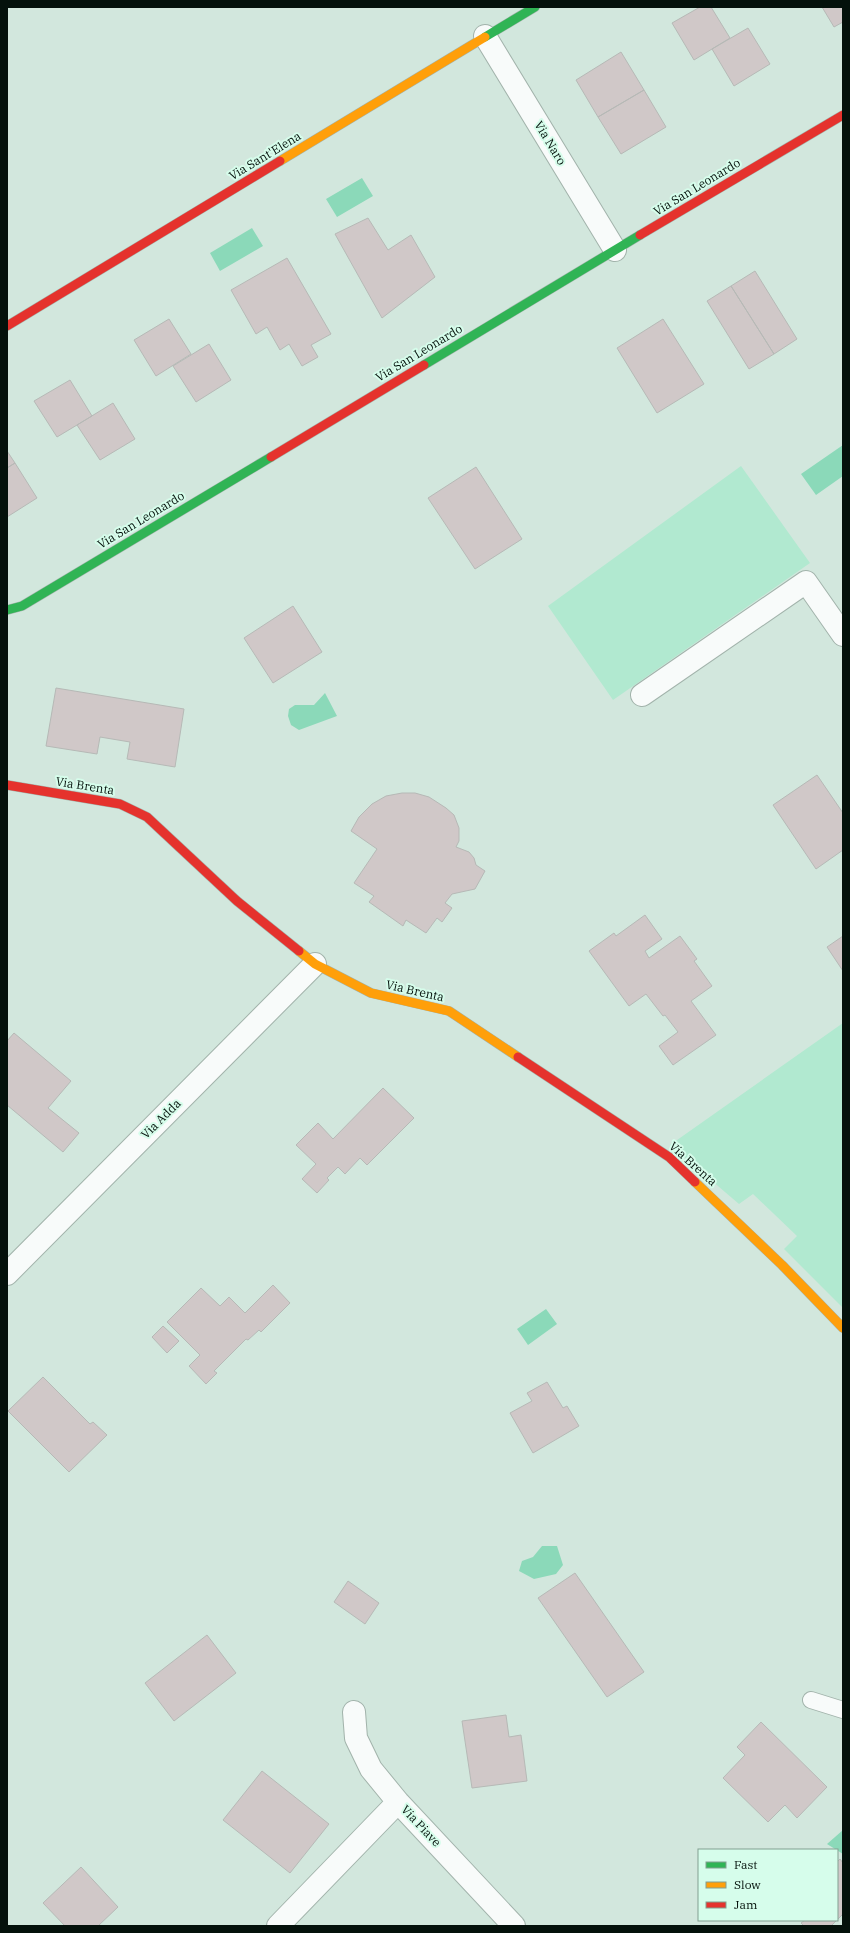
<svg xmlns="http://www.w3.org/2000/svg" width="850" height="1933" font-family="'IBM Plex Serif',serif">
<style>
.green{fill:#b1e9d0}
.water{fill:#8bd9b9}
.building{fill:#d0c8c8;stroke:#b6b9b6}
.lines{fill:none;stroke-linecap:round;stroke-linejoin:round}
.lane-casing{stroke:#a2b3ab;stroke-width:18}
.street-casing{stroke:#a2b3ab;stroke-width:24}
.fast-casing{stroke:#a2b3ab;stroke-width:10}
.slow-casing{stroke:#a2b3ab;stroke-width:10}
.jam-casing{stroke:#a2b3ab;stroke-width:10}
.lane{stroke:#f8fbfa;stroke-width:16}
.street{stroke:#f8fbfa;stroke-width:22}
.fast{stroke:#30b455;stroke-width:9}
.slow{stroke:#ff9f0a;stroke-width:9}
.jam{stroke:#e5322d;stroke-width:9}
.labels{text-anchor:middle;stroke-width:4;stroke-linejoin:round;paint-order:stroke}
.street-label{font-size:12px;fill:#04110b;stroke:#d6fdeb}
</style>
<rect width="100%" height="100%" fill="#d2e7dd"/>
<path class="green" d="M741,466L810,563L613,700L548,606Z
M843,1023V1308L784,1249L797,1236L753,1194L739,1204L670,1145Z"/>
<path class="water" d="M362,178L373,196L337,217L326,199Z
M252,228L263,246L220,271L210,253Z
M843,445V476L816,495L801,474Z
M325,693L337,716L299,730L291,725L288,716L289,709L295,705H314Z
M546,1309L557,1324L528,1345L517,1329Z
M542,1546H557L563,1565L556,1574L534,1579L519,1571L522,1561L533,1557Z
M843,1830V1854L827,1844Z"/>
<path class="building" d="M700,7H711L730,38L694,60L672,23Z
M822,7H843V22L834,27Z
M748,28L770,64L734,86L712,49Z
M621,52L644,90L598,117L576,80Z
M644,90L666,127L621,154L598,117Z
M368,218L388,250L411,235L435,277L382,318L335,234Z
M287,258L331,334L311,345L318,357L302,366L289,344L280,350L267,327L256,334L231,290Z
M755,271L797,339L774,354L731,286Z
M731,286L774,354L749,369L707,301Z
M169,319L191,354L156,376L134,340Z
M663,319L704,384L657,413L617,348Z
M209,344L231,380L196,402L173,366Z
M70,380L92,416L57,437L34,401Z
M113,403L135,439L100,460L77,425Z
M7,451L15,463L7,468Z
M15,463L37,498L7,517V468Z
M476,467L522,539L475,569L428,498Z
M293,606L322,652L273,683L244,638Z
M56,688L184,709L175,767L127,759L130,742L100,737L97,754L46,746Z
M817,775L843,813V850L816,869L773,805Z
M402,793H415L429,797L446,808L454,815L459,828V841L456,847L469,852L474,858L476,865L485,871L475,889L452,894L445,903L452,908L442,922L437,918L426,933L406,920L403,926L369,902L374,896L354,883L377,849L351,831L359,817L372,804L386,796Z
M645,915L662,939L645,951L649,958L680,936L697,959L694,961L712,986L691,1001L716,1035L673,1065L659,1046L678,1032L665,1015L663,1016L646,994L629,1006L589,951L614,933L616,936Z
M843,936V971L827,947Z
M14,1033L71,1081L48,1108L79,1133L63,1152L7,1105V1041Z
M383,1088L414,1118L367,1165L360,1158L345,1174L338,1167L327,1178L329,1180L317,1193L302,1179L316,1164L296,1145L318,1123L333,1139Z
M273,1285L290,1303L261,1332L259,1330L248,1340L246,1339L214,1371L217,1373L206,1384L189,1366L200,1355L167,1322L201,1288L220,1306L229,1297L245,1313Z
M163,1326L179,1341L167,1353L152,1337Z
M43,1377L90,1424L93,1422L107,1435L69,1472L8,1411Z
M547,1382L563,1408L567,1406L579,1426L533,1453L510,1413L532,1401L527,1393Z
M575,1573L644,1672L607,1697L538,1598Z
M348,1581L379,1603L365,1624L334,1602Z
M207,1635L236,1673L174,1721L145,1683Z
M506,1715L509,1737L521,1735L527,1781L472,1788L462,1721Z
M761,1722L827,1787L797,1818L785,1805L768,1822L723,1778L745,1755L737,1747Z
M262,1771L329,1824L290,1873L223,1820Z
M840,1859L843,1863V1914L831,1926H804L801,1923L805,1920H837V1862Z
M81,1867L118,1907L98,1926H65L43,1903Z"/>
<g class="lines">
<g class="lane-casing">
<path id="lane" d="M811,1700L843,1710"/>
</g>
<g class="street-casing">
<path id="street" d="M485,36L615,250
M642,695L806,582L843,635
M7,1274L315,964
M354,1712L356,1738L371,1769L398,1802L514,1926
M278,1926L398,1802"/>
</g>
<g class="fast-casing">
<path id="fast" d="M485,37L535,7
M424,365L640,235
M7,610L22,606L271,457"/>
</g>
<g class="slow-casing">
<path id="slow" d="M280,161L485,37
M299,951L315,964L371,993L449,1011L518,1057
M695,1182L782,1265L843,1328"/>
</g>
<g class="jam-casing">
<path id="jam" d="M640,235L843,115
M7,326L280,161
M271,457L424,365
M7,785L120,804L147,817L237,901L299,951
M518,1057L669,1157L695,1182"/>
</g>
<use href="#lane" class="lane"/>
<use href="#street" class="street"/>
<use href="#fast" class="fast"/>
<use href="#slow" class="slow"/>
<use href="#jam" class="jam"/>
</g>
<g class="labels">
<g class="street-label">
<text transform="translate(550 143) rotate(59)" y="4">Via Naro</text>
<text transform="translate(265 156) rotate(-31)" y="4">Via Sant'Elena</text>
<text transform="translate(697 187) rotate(-31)" y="4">Via San Leonardo</text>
<text transform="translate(419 353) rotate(-31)" y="4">Via San Leonardo</text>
<text transform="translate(141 520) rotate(-31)" y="4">Via San Leonardo</text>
<text transform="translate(85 786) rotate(9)" y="4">Via Brenta</text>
<text transform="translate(415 991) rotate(13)" y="4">Via Brenta</text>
<text transform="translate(161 1119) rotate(-45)" y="4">Via Adda</text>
<text transform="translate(693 1164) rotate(42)" y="4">Via Brenta</text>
<text transform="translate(421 1826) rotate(47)" y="4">Via Piave</text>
</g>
</g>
<rect width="850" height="1933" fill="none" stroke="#04110b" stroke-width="16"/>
<rect x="698" y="1849" width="140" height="72" fill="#d6fdeb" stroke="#829f91"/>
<rect x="706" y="1862" width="20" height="6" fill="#30b455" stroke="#829f91"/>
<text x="734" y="1869" font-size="12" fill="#04110b">Fast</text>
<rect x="706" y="1882" width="20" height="6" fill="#ff9f0a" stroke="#829f91"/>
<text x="734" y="1889" font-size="12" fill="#04110b">Slow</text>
<rect x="706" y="1902" width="20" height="6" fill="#e5322d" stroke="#829f91"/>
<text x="734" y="1909" font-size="12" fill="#04110b">Jam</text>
</svg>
